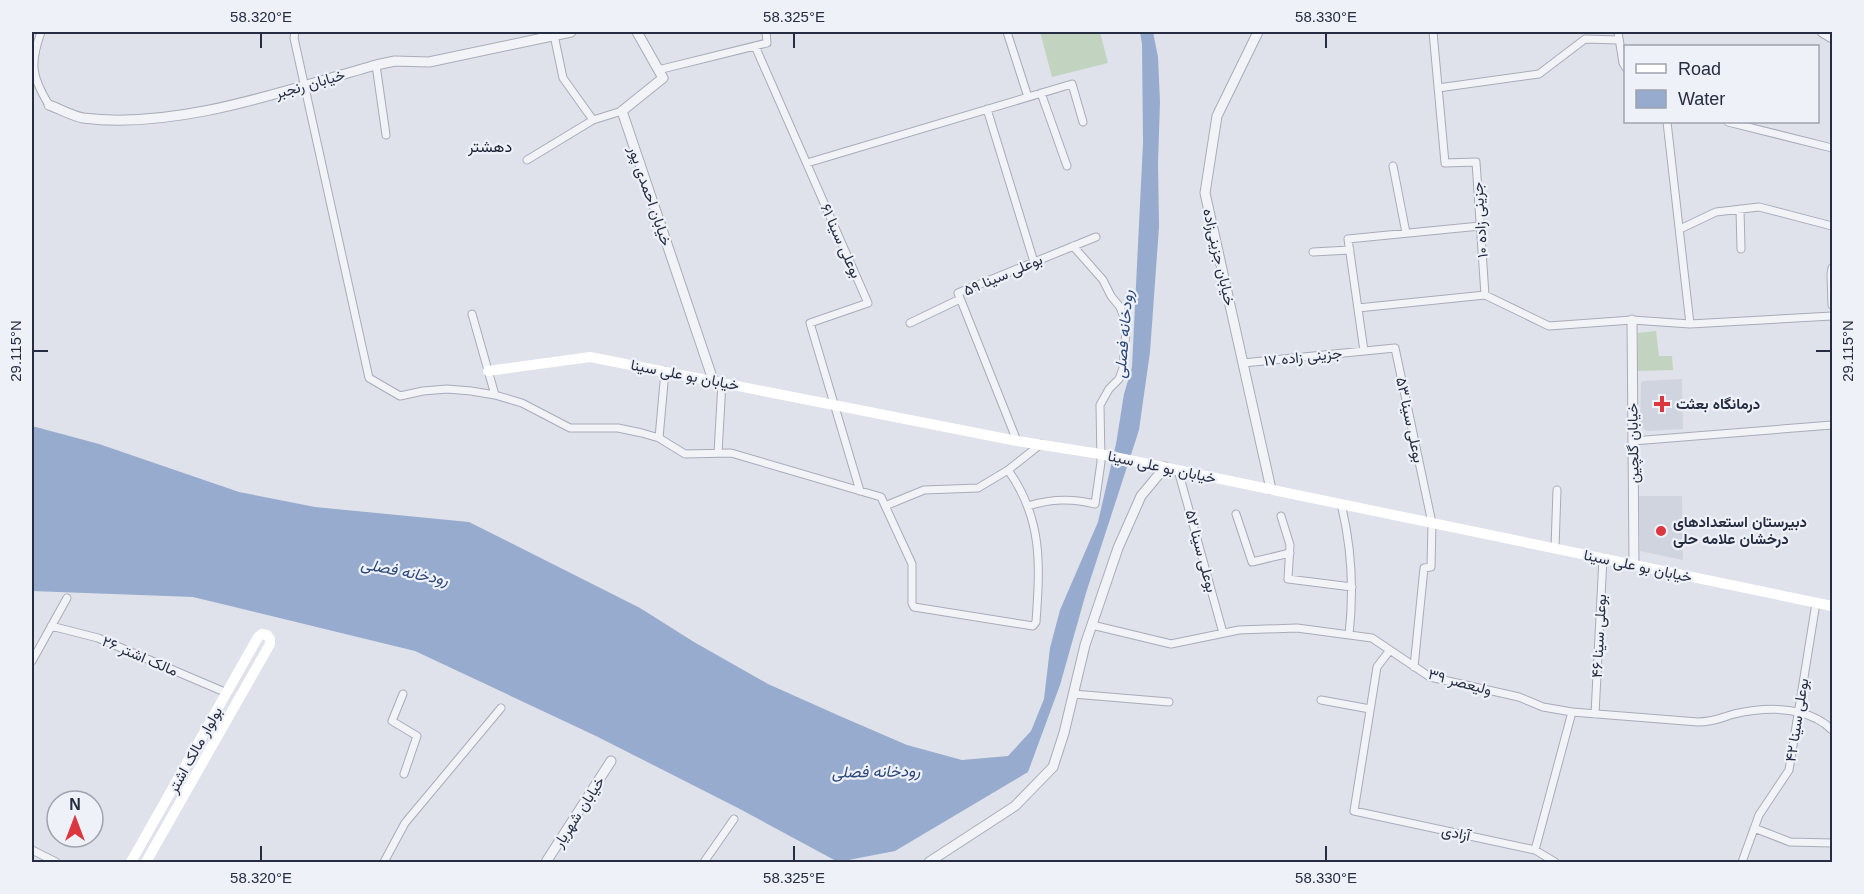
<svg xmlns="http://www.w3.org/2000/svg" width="1864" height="894" font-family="Helvetica,Vazirmatn,sans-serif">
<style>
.built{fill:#d0d4df}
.green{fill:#c2d4bf}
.water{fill:#96abce}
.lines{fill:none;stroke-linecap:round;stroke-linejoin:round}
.minor-casing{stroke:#a8acb8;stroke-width:9}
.tertiary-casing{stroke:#a8acb8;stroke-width:11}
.minor{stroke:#f2f3f7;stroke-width:7}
.tertiary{stroke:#f2f3f7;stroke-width:9}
.secondary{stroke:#fff;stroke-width:10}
.ticks{fill:none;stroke:#262d42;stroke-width:2}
.poi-dot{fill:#dc363e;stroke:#eef1f7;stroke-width:2}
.labels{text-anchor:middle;stroke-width:4.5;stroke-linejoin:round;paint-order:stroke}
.street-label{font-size:15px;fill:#262d42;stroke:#eef1f7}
.poi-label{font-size:15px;font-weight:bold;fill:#262d42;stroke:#eef1f7;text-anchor:start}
.neighbourhood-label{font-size:16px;fill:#181f33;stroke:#eef1f7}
.water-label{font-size:16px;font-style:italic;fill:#2c477b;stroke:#eef1f7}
.neatline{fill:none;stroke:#262d42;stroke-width:2}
.ticks-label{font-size:15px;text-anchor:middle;fill:#262d42}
</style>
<rect width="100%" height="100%" fill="#dfe2ea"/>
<path class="built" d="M1682,379L1683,429L1647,431L1640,426L1641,383L1643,381Z
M1639,496H1682L1683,560L1640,551Z"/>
<path class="green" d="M1040,32H1100L1108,63L1052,77Z
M1656,331L1659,356H1672L1673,370L1637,371L1638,333Z"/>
<path class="water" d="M1140,32H1153L1158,57L1160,102L1158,163L1159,227L1150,352L1139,430L1086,593L1060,685L1028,772L895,851L838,862L738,808L596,736L415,651L193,597L32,591V426L99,444L239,492L315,507L469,522L640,608L694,642L768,684L842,717L907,745L962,760L1008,756L1031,731L1044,699L1050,648L1060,610L1098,522L1116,444L1124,394L1132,367L1143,143L1142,44Z"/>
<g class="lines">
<g class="minor-casing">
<path id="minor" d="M41,32C30,63 31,76 49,105
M295,32L294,38L369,378L400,396L423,391L447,389L471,391L495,395L522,403L570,428H618L642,433L659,438L685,454L731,453L881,497L912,564V603L914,607L1033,626L1036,622C1040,565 1043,519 1008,470
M1007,32L1028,97
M1433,32L1445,163L1476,162L1485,295
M1618,32L1623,63L1626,68
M554,35L563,78L593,120
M755,46L868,303L810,323L860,491
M376,65L386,135
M658,70L767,43L766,32
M1438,88L1539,74L1585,39L1619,40
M1041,93L1067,166
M987,109L1034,262
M1667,122L1690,324
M1728,122L1832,148
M527,160L593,120L622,111
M807,163L1072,84L1083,122
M1393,166L1406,233
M1740,209L1741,249
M1680,229L1716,212L1759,207L1832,226
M1313,252L1350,250
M1832,268L1831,274L1832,305
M1358,308L1485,295L1549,326L1632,320L1690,324L1832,316
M472,314L495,395
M910,323L960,299
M1364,351L1348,239L1480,226
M1243,363L1395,348L1432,523L1431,567L1424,568L1414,667
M659,438L665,371
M1017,441L958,293L1096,237
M1633,441L1832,425
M718,453L722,382
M1178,470L1223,633
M1341,504C1352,548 1354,590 1349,635
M885,506L924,490L978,488L1008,470L1041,444
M1028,506C1051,499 1071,498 1095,504L1101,462L1100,405L1109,389L1119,379L1123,368L1126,330L1125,320L1120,307L1111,296L1103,280L1073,246
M1236,514L1252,562L1290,553
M1281,516L1290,545L1288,579L1352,587
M1555,548L1557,490
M1092,625L1171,644L1239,630L1297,628L1372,638L1430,677L1519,697L1543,707L1572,712L1698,722C1714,722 1720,718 1734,714C1760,708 1793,706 1817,719C1823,722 1828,726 1832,730
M51,626L98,638L227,693
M1390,650L1377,667L1354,811L1535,850L1555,862
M32,661L67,598
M403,694L392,721L417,736L404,774
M1073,694L1169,702
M1321,700L1370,709
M1595,714L1603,558
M1754,828L1790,842L1832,843
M32,850L56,862
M1535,850L1572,712
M384,862L405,823L501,708
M704,862L734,819
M1742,862L1759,815L1789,770L1816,603"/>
</g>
<g class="tertiary-casing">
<path id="tertiary" d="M637,32L663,78L622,111L713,380
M1258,32L1217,116L1205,193L1271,489
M1822,32L1832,38
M49,105C60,109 72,116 83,118C177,130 286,90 376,65L395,61L429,62L571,32
M1632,320L1634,565
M546,862L611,761
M929,862L1015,806L1053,767L1064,733L1085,645L1118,548L1141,496L1165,467"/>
</g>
<use href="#minor" class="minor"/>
<use href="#tertiary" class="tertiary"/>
<path class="secondary" d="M488,371L590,357L1017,441L1100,454L1832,606
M131,862L258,637L262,634L267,635L270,639V644L146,862"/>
</g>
<path class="ticks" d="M261,33V48M794,33V48M1326,33V48M33,351H48M1816,351H1831M261,846V861M794,846V861M1326,846V861"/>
<g class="poi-dot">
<path d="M1659 395h6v6h6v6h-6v6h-6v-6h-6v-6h6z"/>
<circle cx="1661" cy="531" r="6"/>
</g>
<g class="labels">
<g class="street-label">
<text transform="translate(310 84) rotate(-16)" y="5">خیابان رنجبر</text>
<text transform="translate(650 196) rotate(71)" y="5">خیابان احمدی پور</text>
<text transform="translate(1480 220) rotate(-94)" y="5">جزینی زاده ۱۰</text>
<text transform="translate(841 241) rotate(66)" y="5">بوعلی سینا ۶۱</text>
<text transform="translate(1219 257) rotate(77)" y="5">خیابان جزینی‌زاده</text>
<text transform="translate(1003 275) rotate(-23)" y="5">بوعلی سینا ۵۹</text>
<text transform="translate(1303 357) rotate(-6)" y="5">جزینی زاده ۱۷</text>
<text transform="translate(685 375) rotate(11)" y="5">خیابان بو علی سینا</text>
<text transform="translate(1410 420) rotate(78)" y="5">بوعلی سینا ۵۳</text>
<text transform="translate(1633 443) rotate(-91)" y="5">خیابان گلچین</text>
<text transform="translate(1162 467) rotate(12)" y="5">خیابان بو علی سینا</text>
<text transform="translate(1201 551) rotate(75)" y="5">بوعلی سینا ۵۲</text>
<text transform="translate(1638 566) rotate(12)" y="5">خیابان بو علی سینا</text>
<text transform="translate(1599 636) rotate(-87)" y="5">بوعلی سینا ۴۶</text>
<text transform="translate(140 656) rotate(23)" y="5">مالک اشتر ۲۶</text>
<text transform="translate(1460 682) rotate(15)" y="5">ولیعصر ۳۹</text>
<text transform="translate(1797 720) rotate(-81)" y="5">بوعلی سینا ۴۲</text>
<text transform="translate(195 750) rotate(-61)" y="5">بولوار مالک اشتر</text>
<text transform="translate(579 812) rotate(-57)" y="5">خیابان شهریار</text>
<text transform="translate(1456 833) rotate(12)" y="5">آزادی</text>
</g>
<g class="poi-label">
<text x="1676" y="409">درمانگاه بعثت</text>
<text x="1673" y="527">دبیرستان استعدادهای<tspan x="1673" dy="17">درخشان علامه حلی</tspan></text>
</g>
<g class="neighbourhood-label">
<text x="490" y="152">دهشتر</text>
</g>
<g class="water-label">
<text transform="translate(1123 334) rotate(-85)" y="6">رودخانه فصلی</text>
<text transform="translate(405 571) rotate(11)" y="6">رودخانه فصلی</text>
<text transform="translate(876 771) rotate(-1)" y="6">رودخانه فصلی</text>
</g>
</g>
<rect width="1864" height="894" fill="none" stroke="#eef1f7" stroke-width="66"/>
<rect x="1624" y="45" width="195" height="78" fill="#eef1f7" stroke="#9ea3af" stroke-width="1.5"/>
<rect x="1636" y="64" width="30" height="9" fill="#ffffff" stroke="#9ea3af" stroke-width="1.5"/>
<text x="1678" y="75" font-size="18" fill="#262d42">Road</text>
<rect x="1636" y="90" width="30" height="18" fill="#96abce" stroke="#9ea3af" stroke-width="1.5"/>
<text x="1678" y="105" font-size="18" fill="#262d42">Water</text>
<g transform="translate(75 819)"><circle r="28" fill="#eef1f7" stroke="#9ea3af" stroke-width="1.5"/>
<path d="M0-4.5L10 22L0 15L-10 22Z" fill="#dc363e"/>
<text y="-9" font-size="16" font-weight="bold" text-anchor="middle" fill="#262d42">N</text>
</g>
<rect x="33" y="33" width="1798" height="828" class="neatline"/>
<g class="ticks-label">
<text x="261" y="22">58.320°E</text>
<text x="794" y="22">58.325°E</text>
<text x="1326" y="22">58.330°E</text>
<text transform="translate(16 351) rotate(-90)" y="5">29.115°N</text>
<text transform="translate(1848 351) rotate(-90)" y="5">29.115°N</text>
<text x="261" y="883">58.320°E</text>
<text x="794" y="883">58.325°E</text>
<text x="1326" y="883">58.330°E</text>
</g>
</svg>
